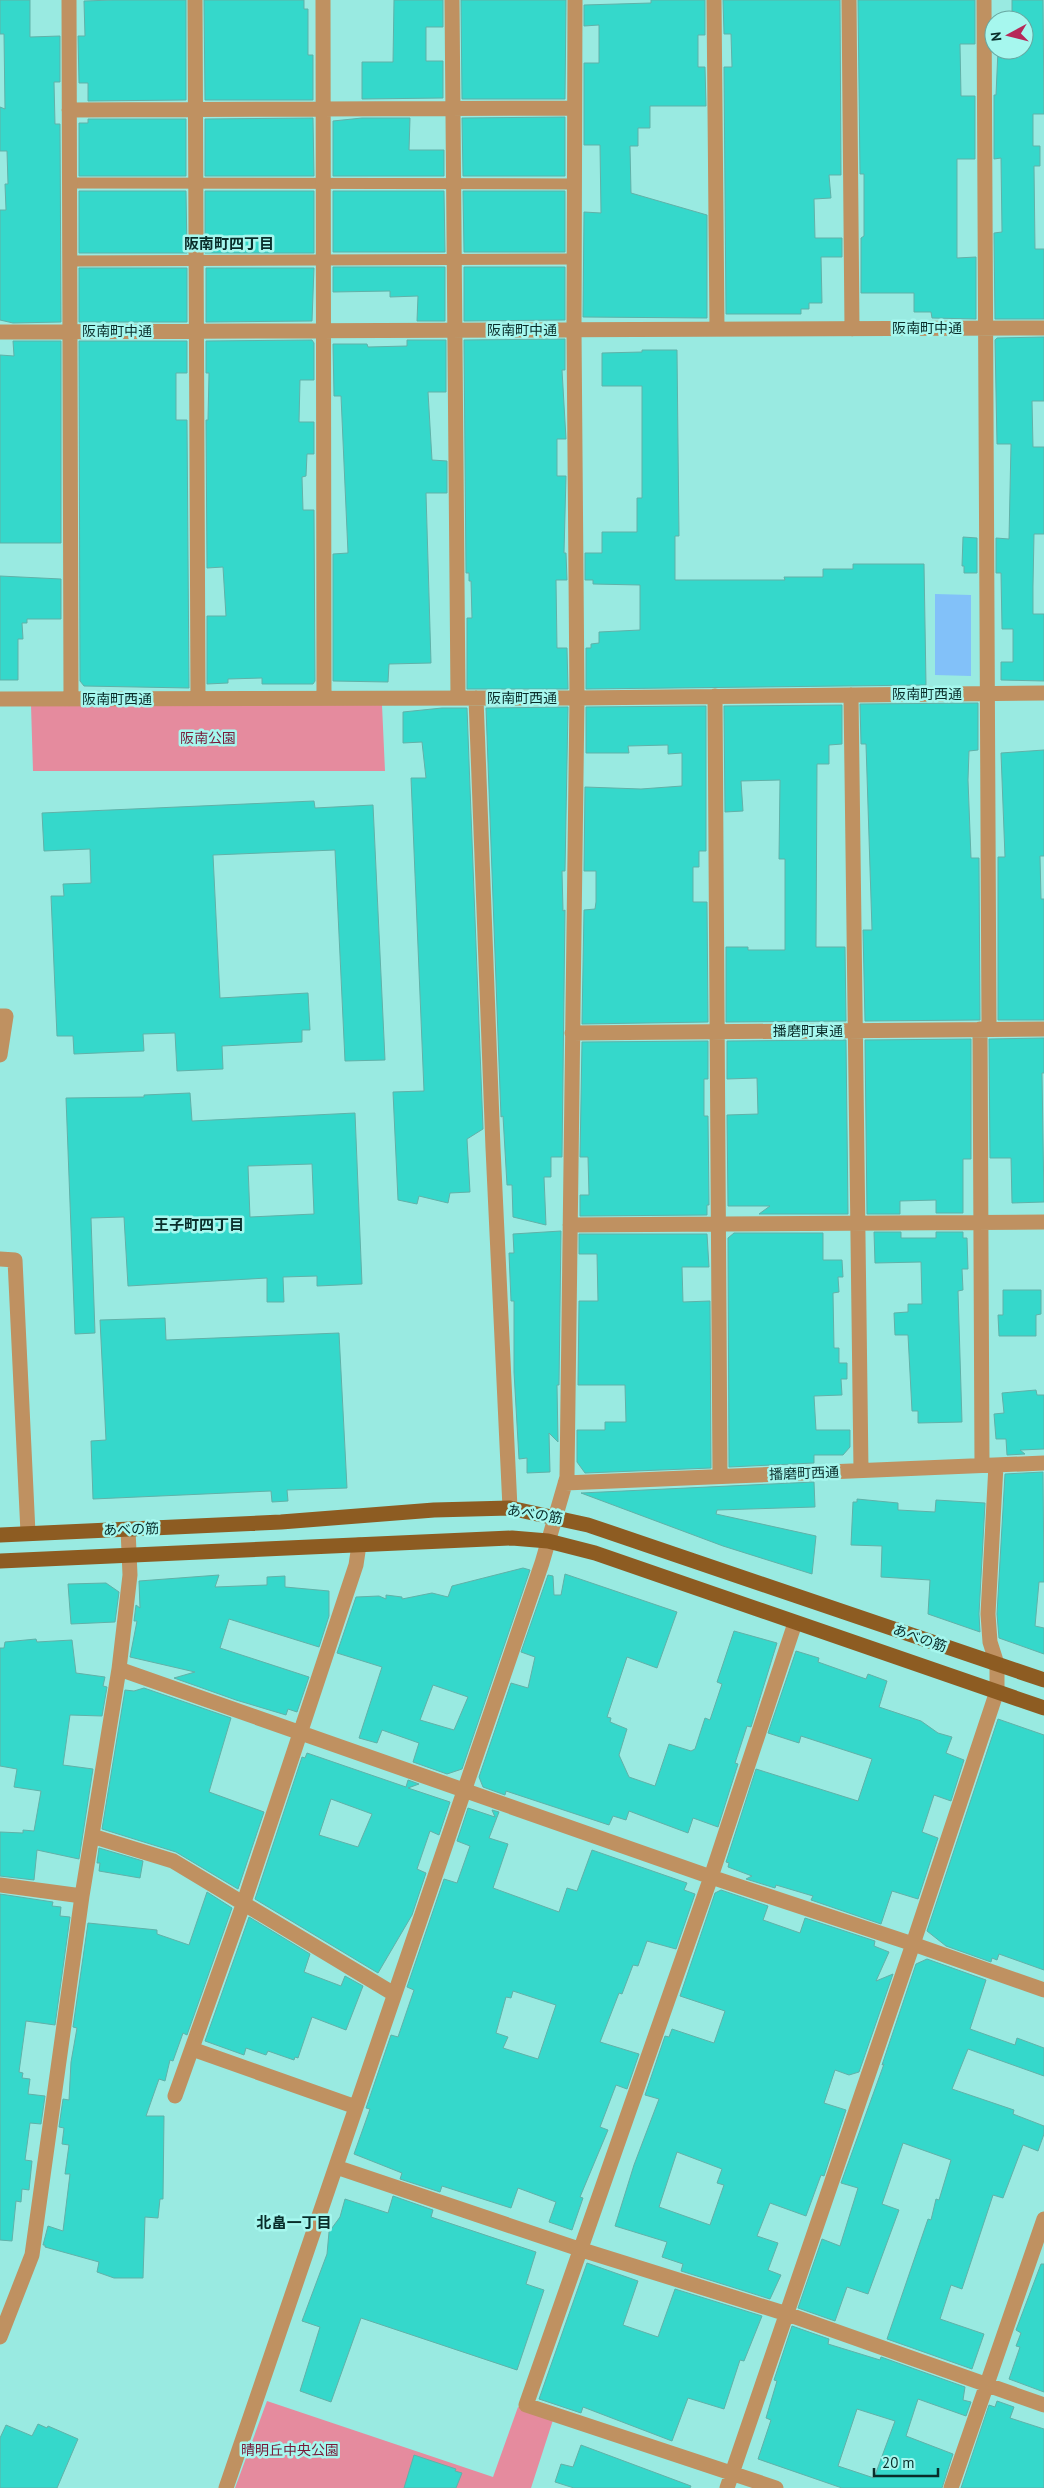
<svg xmlns="http://www.w3.org/2000/svg" width="1044" height="2488" font-family="'PT Sans','Noto Sans JP',sans-serif">
<style>
.green{fill:#e58b9e}
.water{fill:#82c1f9}
.building{fill:#35d8cb;stroke:#61b1a8;fill-rule:evenodd}
.lines{fill:none;stroke-linecap:round;stroke-linejoin:round}
.lane{stroke:#bf9161;stroke-width:11}
.street{stroke:#bf9161;stroke-width:15}
.primary{stroke:#8d5c22;stroke-width:15}
.labels{text-anchor:middle;stroke-width:5;stroke-linejoin:round;paint-order:stroke}
.street-label{font-size:14px;fill:#092d2a;stroke:#a6f7ee}
.park-label{font-size:14px;fill:#771b39;stroke:#a6f7ee}
.neighbourhood-label{font-size:15px;font-weight:bold;fill:#092d2a;stroke:#a6f7ee}
</style>
<rect width="100%" height="100%" fill="#99eae1"/>
<path class="green" d="M31,705H382L385,771H33Z
M267,2401L493,2477L518,2407L553,2420L531,2488H235Z"/>
<path class="water" d="M935,594L971,595V676L935,675Z"/>
<path class="building" d="M0,0H30V37L60,36V82H54L55,124H60L61,322L13,323L0,320V210H6L5,184H8L7,151H0V107L5,109L4,34H0Z
M113,0H186V100L88,101V83H79L78,36H85L84,1Z
M204,0H304V9H308V55H313V100H205Z
M394,0H443V27H426V61H443V98L362,99V62H393Z
M461,0H566L565,99H462Z
M651,0H705V35H698V67H705L706,106H650V128H638V146H630L631,193L707,215V318L583,317L584,212L601,213L600,145H584V63H599V25L584,26V5L651,3Z
M723,0H840L841,175H829L831,198L814,199L815,238H842V257H821L822,303H809V309H801V314H726L724,67H732L731,34H724Z
M858,0H975V44H960L961,96H975V159H957V258L976,257V319L932,318L931,312H914V293H861V238L864,236V174H860Z
M1012,0H1043L1044,114H1033V146H1040V166H1034L1035,249H1044V319H995L994,233L1002,232L1001,158L994,159V95H996L998,50H1024V20H1012Z
M565,117V176H463L462,118Z
M313,118L314,176H205V119Z
M362,118H410L409,150H444V176H333V121Z
M88,119H186V176H79V123H88Z
M79,191H186L187,253H79Z
M205,191H314V253H205Z
M333,191H444L445,252H333Z
M463,191H565V252H464Z
M333,267H445V321H417L418,296L390,297V291L333,292Z
M464,267H565V320L464,321Z
M79,268H187V322H79Z
M206,268H314L312,321L206,322Z
M1044,337V401H1032L1033,447H1044V534H1034L1033,586V614H1044V681L1001,680V662H1013V629H1002L1001,573H996V538L1009,539L1011,444H997L995,340L997,338Z
M565,339V370H562L566,439H557V476H566L564,553H566L567,580H556L557,648H567L568,689H467V618H472L471,581H469V573H466L464,340Z
M312,340L314,343V380H300L299,422H314V454H307L306,476L302,477L303,510H314L315,681L313,684H262V678L228,679V683L207,684V616H226L223,567L207,568L206,420H208L209,373H206V341Z
M407,340H446V392H428L432,460L447,461V493H426L431,663L389,664L388,682L333,681V554L348,553L341,396H334L333,344H367L368,347L407,346Z
M13,341H61V543H0V355L14,356Z
M79,341H187V373H176V420H187L189,688L84,686L80,681Z
M642,350H677L679,536H675V580H785L784,577H823V569H853V564H924L926,685L586,689V648H591V644L599,643V632L640,630V585L593,584V580H585V553H602V532H637V498H642V386H602V353L642,352Z
M963,537L977,538V573H964V566H962Z
M0,576L61,579V619H27V623H22L23,639H18V680H0Z
M978,703V750L969,751L968,780L971,858H979L980,1020L865,1021L863,930H872L866,744H861L860,704Z
M842,705V744L829,745V764H817L816,947H845L846,1021L726,1022V947H748V950H785V859H779L780,780L741,781L743,811L725,812L724,706Z
M706,706V851H699V867H693V902H707L708,1022L582,1024L584,910L595,909L596,902V871H584L585,787L641,789L682,786V753L668,754V745L628,746L629,753H586V707Z
M568,707L565,871H562L563,911L565,910L562,1157H551V1177H544L546,1225L513,1217L512,1185H507L503,1116L501,1117L486,708Z
M442,708H467L483,1129L467,1139L470,1192L450,1193L448,1203L419,1196L417,1204L398,1200L393,1092L424,1091L411,778H426L422,742L403,743V712Z
M1044,750V856H1040L1041,899H1044V1020H998V857H1005L1001,753Z
M314,801L315,808L373,805L385,1060L345,1061L335,850L213,855L220,998L308,993L310,1030H302V1042L222,1046L223,1069L177,1071L175,1033L143,1034L144,1051L74,1054L73,1036H57L51,896H64L63,884L91,883L90,849L44,851L42,813Z
M1044,1038V1073H1042L1044,1202L1012,1203L1011,1158H990L989,1039Z
M971,1039V1159H963V1213H936V1200L900,1201V1214H867L865,1040Z
M846,1040L848,1214H759L770,1206H728L727,1115L758,1114L757,1078L727,1079V1041Z
M708,1041V1079H704V1116H708L709,1205H707V1215L580,1216V1195H589L588,1157H580L582,1042Z
M190,1093L192,1121L355,1113L362,1284L317,1286V1276L283,1277L284,1302H267V1278L128,1286L124,1217L91,1218L95,1333L75,1334L66,1098L144,1097V1095ZM312,1164L314,1214L250,1217L248,1166Z
M561,1231L559,1385H557L558,1442L549,1433L550,1472L527,1473V1458L519,1459L514,1372V1301H511L509,1253H514L513,1234Z
M874,1232H901V1238H936V1232H963V1238H967L968,1269H962L963,1290L958,1291L962,1422L918,1423V1411H912L908,1335H895L894,1313L908,1312V1304H922L921,1262L875,1263Z
M734,1233H823V1260H842L843,1277H838L839,1292L833,1293L834,1348H839V1363H847V1379H841L842,1395L814,1396L816,1430H850V1447L843,1455H814V1463L729,1467L728,1238Z
M579,1234H707L709,1267H682L683,1302L710,1301L711,1468L585,1473L577,1462V1430H605V1422H626L625,1385H578L579,1301H598L597,1254H579Z
M1003,1290H1041V1314L1036,1315V1336H999L998,1315H1003Z
M165,1318L166,1340L339,1333L347,1488L287,1490L288,1501L272,1502L271,1491L93,1499L91,1441L106,1440L100,1320Z
M1036,1390L1037,1395H1044V1449L1020,1450L1025,1454L1007,1455L1006,1439H996L994,1414L1004,1413L1002,1393Z
M1043,1472L1044,1582H1039L1035,1626L1044,1628V1654L999,1638L997,1614L1005,1474Z
M814,1482L815,1507L717,1510L716,1514L816,1536L812,1574L723,1546L581,1493Z
M857,1499L898,1503V1510L935,1512L936,1500L985,1503L979,1614L980,1632L928,1614L930,1580L881,1577L882,1546L851,1545L853,1502H857Z
M523,1568L530,1570L462,1769L447,1774L413,1762L419,1743L382,1730L377,1743L359,1738L382,1667L337,1653L356,1597L379,1596L386,1599V1595L402,1597V1599L432,1593L448,1597L452,1586ZM433,1685L468,1697L454,1730L420,1720Z
M565,1574L677,1612L657,1668L627,1657L607,1717L611,1718L610,1722L627,1729L619,1755L629,1777L655,1786L669,1744L691,1751L695,1749L705,1718L710,1720L722,1684L717,1682L734,1631L777,1643L751,1727L747,1726L735,1763L738,1764L718,1827L693,1818L688,1833L629,1811L626,1820L613,1816L609,1825L506,1791L505,1795L483,1787L479,1777L511,1683L528,1688L535,1657L521,1652L548,1575L553,1576L554,1595H561Z
M219,1575L215,1587L267,1585V1577L285,1576V1587L329,1591V1616L319,1647L229,1619L220,1648L309,1677L297,1712L288,1709L286,1715L236,1700L174,1678L195,1672L130,1657L137,1621H134L136,1605L140,1608L139,1581Z
M106,1583L119,1592L115,1622L71,1624L68,1584Z
M36,1639L37,1642L72,1640L76,1673L105,1677L103,1686L107,1687L102,1716L70,1715L63,1765L93,1769L79,1859L37,1850L34,1880L0,1876V1832L23,1833V1830L34,1831L41,1791L14,1787L17,1769L0,1766V1648H4L5,1642Z
M796,1651L819,1658L818,1662L866,1679L868,1674L887,1681L879,1707L921,1721L938,1733L952,1737L946,1753L964,1760L951,1801L934,1795L922,1832L938,1838L918,1899L892,1891L881,1924L811,1900L813,1896L776,1885L775,1888L746,1879L752,1876L728,1867L729,1863L726,1862L756,1769L858,1801L872,1759L801,1736L799,1743L768,1733Z
M144,1688L231,1718L209,1792L264,1812L238,1889L176,1852L102,1829L125,1690L134,1691Z
M998,1719L1044,1735V1970L999,1954L997,1960L992,1958L991,1962L946,1946L927,1931Z
M307,1753L406,1787L408,1780L419,1784L408,1788L450,1802L439,1835L430,1831L417,1869L426,1873L412,1915L378,1973L255,1899L302,1757L305,1758ZM331,1799L372,1814L358,1847L319,1835Z
M468,1808L495,1817L492,1810L499,1812L489,1838L508,1844L493,1888L559,1912L567,1888L577,1891L592,1850L687,1883L684,1890L695,1894L676,1949L647,1941L638,1966L633,1965L622,1994L619,1993L600,2042L639,2054L627,2089L616,2085L600,2127L608,2130L580,2197L583,2198L572,2230L549,2222L556,2202L518,2188L511,2208L442,2186L440,2192L400,2179L402,2173L354,2154L370,2109L366,2108L391,2035L398,2037L414,1990L407,1987L444,1879L457,1883L470,1846L457,1841ZM513,1991L556,2005L538,2059L503,2048L508,2037L496,2033L506,1997L511,1998Z
M99,1848L143,1861L140,1878L99,1871L100,1863H97Z
M721,1890L768,1906L763,1920L800,1933L805,1918L875,1941L874,1946L889,1952L876,1981L893,1974L859,2072L849,2075L835,2070L824,2103L846,2110L824,2176L821,2175L806,2216L770,2203L757,2236L778,2243L768,2270L781,2275L770,2299L681,2271L683,2264L662,2257L667,2242L615,2226L634,2165L659,2099L645,2095L665,2036L669,2037L672,2029L714,2043L725,2011L680,1996L715,1893ZM677,2152L722,2169L717,2183L724,2185L710,2225L659,2207Z
M207,1892L232,1908L187,2035L183,2033L173,2061L170,2060L165,2081L159,2079L146,2116H164L163,2199H160L158,2218L145,2217L143,2278H114L97,2272L99,2262L45,2247V2245H43L48,2226L63,2231L70,2174H65L69,2145L62,2144L64,2128L59,2127L63,2099L69,2100L71,2062L77,2028L73,2027L88,1923L157,1930V1934L189,1945Z
M0,1894L53,1902L52,1906L61,1907L60,1916L70,1917L55,2025L26,2021L19,2072L23,2073L22,2078L30,2079L28,2094L45,2096L41,2124L30,2123L25,2160L32,2161L29,2190L22,2189L21,2202L16,2201L12,2241L0,2240Z
M249,1917L310,1954L304,1972L341,1986L345,1976L363,1986L346,2030L312,2017L298,2058L295,2057L294,2060L268,2051L266,2055L246,2048L244,2055L205,2041Z
M927,1959L986,1980L970,2029L1015,2045L1017,2038L1044,2048V2076L968,2049L952,2089L1014,2110L1013,2114L1044,2126V2134L1038,2151L1023,2145L1003,2198L993,2195L962,2289L951,2285L940,2319L984,2334L972,2369L887,2339L928,2219L931,2220L936,2199L939,2200L951,2160L903,2143L882,2204L899,2210L868,2294L847,2287L835,2321L798,2308L822,2239L840,2246L858,2188L841,2183L884,2064L882,2065L916,1964Z
M393,2196L433,2210L431,2217L536,2252L526,2284L544,2290L517,2370L361,2318L331,2402L300,2391L320,2327L302,2321L327,2254L329,2232L340,2217L345,2199L388,2213Z
M587,2263L638,2281L623,2325L658,2337L675,2289L762,2316L744,2361L740,2360L724,2409L688,2398L672,2441L583,2407L581,2413L539,2399Z
M1041,2264H1044V2392L1009,2379L1020,2347L1016,2346L1021,2333L1016,2330Z
M792,2326L829,2339L828,2344L880,2360L881,2357L965,2387L963,2400L971,2402L966,2416L918,2399L906,2436L953,2454L942,2488H842L758,2459L771,2420L766,2418L777,2381L774,2380ZM857,2409L895,2421L874,2478L838,2466Z
M997,2401L1014,2407L1010,2418L1044,2429V2488H961L989,2405L995,2407Z
M38,2424L47,2428L48,2426L78,2439L57,2488H0V2438L6,2425L32,2436Z
M581,2445L691,2486L690,2488H574L555,2482L561,2464L573,2467Z
M414,2455L456,2469L455,2471L462,2473L456,2488H404Z"/>
<g class="lines">
<path class="lane" d="M69,183L574,184
M69,261L574,259"/>
<path class="street" d="M69,0L71,699
M195,0L198,698
M323,0L324,698
M452,0L458,697
M714,0L717,329
M849,0L852,329
M984,0L989,1029
M69,110L574,108
M0,332L1044,328
M851,695L861,1470
M715,696L720,1476
M476,698L493,1148L510,1508
M0,699L577,698L1044,693
M0,1016H6L0,1055
M980,1029L982,1465
M572,1033L1044,1029
M570,1225L1044,1222
M0,1259L15,1260L28,1533
M565,1483L1044,1463
M119,1669L711,1877L913,1944L1044,1990
M92,1836L173,1861L394,1994
M0,1885L82,1896
M192,2049L356,2107
M175,2096L243,1905L356,1565L359,1545
M336,2167L579,2249L787,2314L1044,2405
M0,2337L32,2255L82,1896L119,1669L130,1575L128,1529
M226,2488L542,1563L567,1477L577,698L574,330L575,0
M727,2488L913,1944L997,1691V1664L990,1642L988,1614L996,1465
M776,2488L526,2405L711,1877L795,1623
M951,2488L1044,2219"/>
<path class="primary" d="M0,1535L281,1522L434,1510L510,1508L588,1525L1044,1680
M0,1561L512,1538L548,1541L595,1553L1044,1708"/>
</g>
<g class="labels">
<g class="street-label">
<text x="927" y="333">阪南町中通</text>
<text x="522" y="335">阪南町中通</text>
<text x="117" y="336">阪南町中通</text>
<text x="927" y="699">阪南町西通</text>
<text x="522" y="703">阪南町西通</text>
<text x="117" y="704">阪南町西通</text>
<text x="808" y="1036">播磨町東通</text>
<text transform="translate(804 1473) rotate(-2)" y="5">播磨町西通</text>
<text transform="translate(535 1514) rotate(9)" y="5">あべの筋</text>
<text transform="translate(131 1529) rotate(-2)" y="5">あべの筋</text>
<text transform="translate(920 1638) rotate(19)" y="5">あべの筋</text>
</g>
<g class="park-label">
<text x="208" y="743">阪南公園</text>
<text x="290" y="2455">晴明丘中央公園</text>
</g>
<g class="neighbourhood-label">
<text x="229" y="249">阪南町四丁目</text>
<text x="199" y="1230">王子町四丁目</text>
<text x="294" y="2228">北畠一丁目</text>
</g>
</g>
<g transform="translate(1009 35) rotate(263)"><circle r="24" fill="#a6f7ee" stroke="#67a6a0"/>
<path d="M0-4L9 19L0 12L-9 19Z" fill="#b62858"/>
<text y="-8" font-size="14" font-weight="bold" text-anchor="middle" fill="#092d2a">N</text>
</g>
<path d="M874 2468v8h64v-8" fill="none" stroke="#092d2a" stroke-width="2.5"/>
<text x="882" y="2468" font-size="15" fill="#092d2a" stroke="#a6f7ee" stroke-width="4" paint-order="stroke">20 m</text>
</svg>
